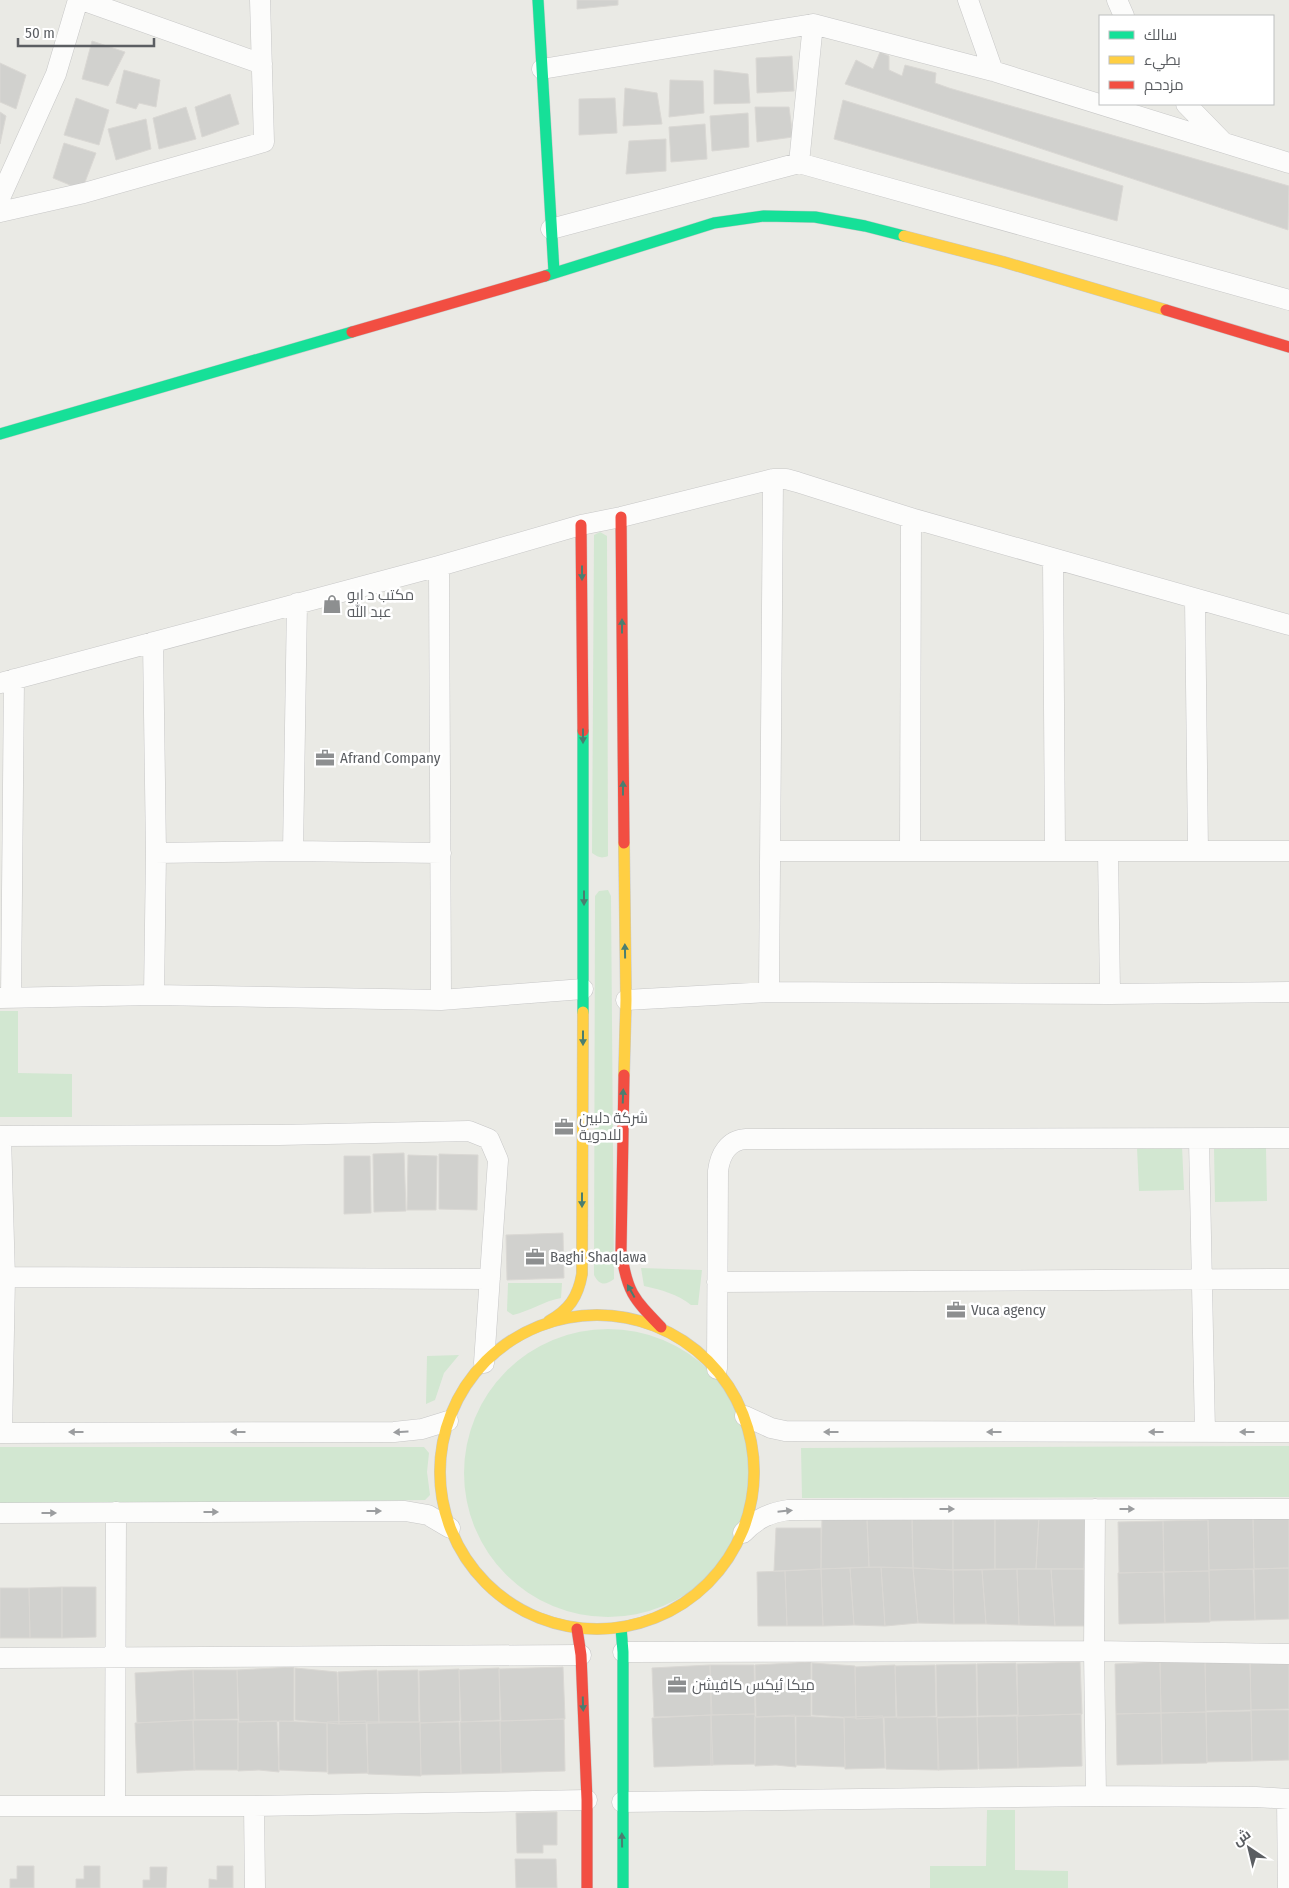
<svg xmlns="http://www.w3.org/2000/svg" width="1289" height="1888" font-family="'Fira Sans Condensed',Cairo,sans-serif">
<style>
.green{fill:#d2e7d1}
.building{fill:#d1d1ce;stroke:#dad8d4}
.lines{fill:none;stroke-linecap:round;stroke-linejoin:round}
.street-casing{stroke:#c7c7c7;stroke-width:21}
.fast-casing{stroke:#c8c8c8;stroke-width:12}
.slow-casing{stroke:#c8c8c8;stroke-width:12}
.jam-casing{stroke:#c8c8c8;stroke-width:12}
.street{stroke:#fcfcfb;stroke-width:20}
.fast{stroke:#16e098;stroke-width:11}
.slow{stroke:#ffcf43;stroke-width:11}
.jam{stroke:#f24e42;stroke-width:11}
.oneway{fill:#4a7e70}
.oneway2{fill:#9b9d9f}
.labels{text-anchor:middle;stroke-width:5;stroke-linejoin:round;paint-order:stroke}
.poi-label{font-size:15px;fill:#5b5e62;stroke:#fff;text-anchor:start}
</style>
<rect width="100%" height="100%" fill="#eaeae5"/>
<path class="green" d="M600,532L607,536L608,856C601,859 598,857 592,853L594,535Z
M608,890L611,896L614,1279C605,1286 599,1285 594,1275L595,896L599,891Z
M0,1011H18V1073L72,1074V1117H0Z
M1182,1146L1184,1190L1139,1191L1137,1148Z
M1266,1148L1267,1201L1215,1202L1214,1149Z
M641,1268L702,1270L698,1305H691C678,1294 661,1290 644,1286Z
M508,1283H562L561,1298C544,1301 530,1311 513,1315L507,1311Z
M464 1473a144 144 0 1 1 288 0a144 144 0 1 1-288 0Z
M459,1355L444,1373L435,1400L426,1404L427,1356Z
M1289,1446V1497L802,1498L801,1448Z
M0,1447H424L429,1453L427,1472L430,1495L425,1500L142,1504L0,1503Z
M987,1810H1015V1870L1068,1871V1888H930V1866H986Z"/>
<path class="building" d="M577,0H618V5L577,9Z
M92,41L125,52L108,86L82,79Z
M880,52L889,56V70L902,76L905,65L936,73L935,83L949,88L1289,186L1288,230L845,84L856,60L873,69Z
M792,56L794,91L757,93L756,58Z
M0,63L26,75L16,109L0,102Z
M124,70L160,80L156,107L139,103L136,109L116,103Z
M714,70L748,74L750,103L714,104Z
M670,80L703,81L704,113L669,117Z
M625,88L657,93L662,124L623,126Z
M230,94L239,124L202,137L195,107Z
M76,98L109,110L99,145L64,135Z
M615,98L617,133L579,135V99Z
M843,100L1123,186L1117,221L834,139Z
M186,107L196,139L159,149L153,118Z
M755,107H789L793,137L757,142Z
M0,112L6,116L0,144Z
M748,113L749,147L712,151L710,116Z
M146,119L151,149L116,160L108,129Z
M705,124L707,159L671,162L669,127Z
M666,139V171L626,174L629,141Z
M64,143L96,153L82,190L53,178Z
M404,1153L406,1211L374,1212L373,1154Z
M439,1154L478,1155L477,1210L439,1209Z
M408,1155L437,1156L436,1210H407Z
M344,1156H370L371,1213L344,1214Z
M563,1233L564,1278L507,1280L506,1235Z
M1086,1515L1084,1569H1036L1039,1516Z
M912,1516H953V1570L913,1568Z
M912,1516L913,1568L869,1567L867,1518Z
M953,1516H995V1569L953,1570Z
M995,1516H1039L1036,1569H995Z
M822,1517L867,1518L869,1567L821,1569Z
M1289,1517V1568L1254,1569L1253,1518Z
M1253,1518L1254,1569L1209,1570L1208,1519Z
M1208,1520L1209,1571L1164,1572L1163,1521Z
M1163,1521L1164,1572L1119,1573L1118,1522Z
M776,1528H821V1569L774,1571Z
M881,1567L885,1626L854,1625L850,1568Z
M881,1567L913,1568L918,1623L885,1626Z
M850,1568L854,1625L823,1626L821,1569Z
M913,1568L953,1570L954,1624L918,1623Z
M1289,1568V1619L1255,1620L1254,1569Z
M821,1569L823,1626H787L785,1571Z
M1017,1569L1019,1625L986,1624L982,1570Z
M1017,1569H1051L1055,1626L1019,1625Z
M1051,1569H1084L1086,1626H1055Z
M1253,1569L1255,1620L1210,1621L1209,1570Z
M953,1570H982L986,1624H954Z
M785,1571L787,1626H758L757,1572Z
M1209,1571L1210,1622L1165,1623L1164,1572Z
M1163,1572L1165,1623L1119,1624L1118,1573Z
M62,1587H96V1637L62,1638Z
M62,1587V1638H30L29,1588Z
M0,1588H29L30,1638H0Z
M1289,1659V1709L1251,1710L1250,1660Z
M1250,1660L1251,1710L1206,1711L1205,1661Z
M1205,1661L1206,1712L1161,1713L1160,1662Z
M811,1662V1716L756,1717L755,1665Z
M1080,1662L1082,1714L1018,1716L1017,1664Z
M1160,1662L1161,1713L1116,1714L1115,1664Z
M812,1663L855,1666L856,1718L812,1715Z
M1016,1663L1018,1715L978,1716L977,1664Z
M976,1664L977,1716L937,1717L936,1665Z
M710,1665L712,1715L654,1717L652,1668Z
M710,1665H754L755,1714L711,1715Z
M895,1665L896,1717L856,1719L855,1667Z
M935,1665L936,1716L897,1718L895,1666Z
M294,1667V1721L239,1722L237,1670Z
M563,1667L565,1719L501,1721L499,1669Z
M295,1668L337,1672L339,1724L295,1720Z
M499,1668L500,1720L461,1722L459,1670Z
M459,1669L460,1721L420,1723L419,1671Z
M193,1670H237L238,1719L194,1720Z
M193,1670L195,1720L137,1723L135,1673Z
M377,1670L379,1723L339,1724L338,1672Z
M418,1670L419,1722L379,1723L378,1671Z
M1251,1710H1289V1760L1252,1761Z
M1251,1711L1252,1761L1207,1762L1206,1712Z
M1206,1712L1207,1763L1162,1764L1161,1713Z
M1161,1713L1162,1764L1117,1765L1116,1714Z
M755,1714V1764L711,1765V1715Z
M1081,1714L1082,1766L1018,1768L1017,1716Z
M711,1715L713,1765L654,1767L652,1718Z
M795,1715L796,1767L776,1765L755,1766V1717Z
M796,1716L844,1718L845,1767L796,1765Z
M883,1716L885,1768L845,1769L844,1717Z
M1017,1716L1018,1768L979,1769L977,1717Z
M884,1717H937L939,1770L886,1769Z
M977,1717L978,1769L938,1770L937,1718Z
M564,1719L565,1771L501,1773L500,1721Z
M193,1720L195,1770L137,1773L135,1723Z
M193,1720H238V1770H194Z
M277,1721L279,1772L259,1770L238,1771V1722Z
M279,1721L327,1723V1772L279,1770Z
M366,1721L368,1773L328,1774L327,1722Z
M500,1721L501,1773L461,1774L460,1722Z
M367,1722H420L421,1776L368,1774Z
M459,1722L461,1774L421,1775L420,1723Z
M557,1812V1845H543V1853H517L516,1813Z
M515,1859H556L557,1888H516Z
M17,1866H34V1888H10V1879H17Z
M84,1866H100V1888H76V1879H84Z
M217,1866H233V1888H209V1879L217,1880Z
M150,1867H167L166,1888H143V1880H150Z"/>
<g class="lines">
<g class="street-casing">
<path id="street" d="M82,0L262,64
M968,0L993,71
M1117,0L1124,16
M542,69L813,24L993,71L1289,163
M1186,104L1223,142
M799,163L813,24
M0,198L56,74L78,0
M0,212L84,193L264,142L260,0
M551,229L799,163L1289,300
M1053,559L1055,851
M439,566L441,1000
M1195,599L1198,851
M153,642L156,853L154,995
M0,683L439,566L581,525L621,517L773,479H786L797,482L911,518L1289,625
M293,851L297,603
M770,851H1289
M910,851L911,518
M1108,851L1110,994
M156,853L293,851L441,853
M769,992L773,479
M0,998L154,995L441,1000L583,989
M11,998L14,679
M626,1000L769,992L1110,994L1289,992
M0,1136L279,1135L469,1131L489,1139L498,1160L484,1363
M1,1136L5,1278L2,1433
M1199,1139L1205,1432
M0,1277L490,1279
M717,1282L1289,1279
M717,1369L718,1171C720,1155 728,1140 746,1139L1289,1138
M745,1416L771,1428L785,1431L1289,1432
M0,1433L394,1432L422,1429L448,1421
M1095,1509L1094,1651L1096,1796
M0,1513L405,1511L428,1515L450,1528
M743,1533C756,1519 769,1513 788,1510L1289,1509
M623,1652L1094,1651L1289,1654
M0,1658L581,1655
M1287,1799L1288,1888
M622,1802L1096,1796L1256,1797L1289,1799
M115,1805L116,1512
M0,1806H254L587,1800
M254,1806L255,1888"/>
</g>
<g class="fast-casing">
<path id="fast" d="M538,0L554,272
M545,276L714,223L764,216L815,217L865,226L904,236
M0,434L352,332
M583,731V1012
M621,1628L623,1652V1888"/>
</g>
<g class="slow-casing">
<path id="slow" d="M904,236L1004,262L1166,310
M624,1075L626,1000L624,843
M440 1472a157 157 0 1 1 314 0a157 157 0 1 1-314 0Z
M549,1321C569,1310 578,1297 582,1274L583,1012"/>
</g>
<g class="jam-casing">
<path id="jam" d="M1166,310L1289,347
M352,332L545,276
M621,517L624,843
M581,525L583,731
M624,1075L621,1251C627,1292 633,1298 661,1327
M577,1629L581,1655L587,1800V1888"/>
</g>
<use href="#street" class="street"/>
<use href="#fast" class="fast"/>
<use href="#slow" class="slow"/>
<use href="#jam" class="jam"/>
</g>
<defs><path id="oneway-solid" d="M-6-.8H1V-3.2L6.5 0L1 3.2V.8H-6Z" transform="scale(1.25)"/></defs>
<g class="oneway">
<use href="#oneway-solid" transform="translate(582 573) rotate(90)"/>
<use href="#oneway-solid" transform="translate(622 626) rotate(-90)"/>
<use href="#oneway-solid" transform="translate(583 736) rotate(90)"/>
<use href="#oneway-solid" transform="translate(623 788) rotate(-90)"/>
<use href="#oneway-solid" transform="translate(584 898) rotate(90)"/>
<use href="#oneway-solid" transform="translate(625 951) rotate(-91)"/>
<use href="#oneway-solid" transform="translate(583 1038) rotate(90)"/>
<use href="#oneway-solid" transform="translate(623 1096) rotate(-88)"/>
<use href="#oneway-solid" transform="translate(582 1200) rotate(90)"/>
<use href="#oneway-solid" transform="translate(631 1291) rotate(-119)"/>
<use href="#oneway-solid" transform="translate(583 1704) rotate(88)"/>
<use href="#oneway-solid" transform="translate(622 1840) rotate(-91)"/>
</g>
<g class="oneway2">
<use href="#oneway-solid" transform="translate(76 1432) rotate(180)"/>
<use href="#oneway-solid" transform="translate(238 1432) rotate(180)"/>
<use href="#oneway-solid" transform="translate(401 1432) rotate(177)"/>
<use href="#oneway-solid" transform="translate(831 1432) rotate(-180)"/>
<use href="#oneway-solid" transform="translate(994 1432) rotate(-180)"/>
<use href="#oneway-solid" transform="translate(1156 1432) rotate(-180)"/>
<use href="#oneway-solid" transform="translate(1247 1432) rotate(180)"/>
<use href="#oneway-solid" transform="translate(947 1509)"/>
<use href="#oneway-solid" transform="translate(1127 1509)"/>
<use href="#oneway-solid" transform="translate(374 1511)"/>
<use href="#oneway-solid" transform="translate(785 1511) rotate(-6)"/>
<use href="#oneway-solid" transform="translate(211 1512)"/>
<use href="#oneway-solid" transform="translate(49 1513)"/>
</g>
<defs>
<g id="shop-bare" transform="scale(1.5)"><path d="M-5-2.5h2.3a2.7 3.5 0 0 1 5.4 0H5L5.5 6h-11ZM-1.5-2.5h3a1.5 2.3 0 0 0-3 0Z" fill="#8d8f90" stroke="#fff" stroke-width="2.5" paint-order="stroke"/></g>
<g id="office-bare" transform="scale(1.5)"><path d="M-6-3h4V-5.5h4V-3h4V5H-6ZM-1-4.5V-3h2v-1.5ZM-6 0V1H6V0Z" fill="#8d8f90" stroke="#fff" stroke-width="2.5" paint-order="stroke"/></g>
</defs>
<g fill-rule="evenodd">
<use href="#shop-bare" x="332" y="604"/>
<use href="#office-bare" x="325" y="758"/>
<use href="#office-bare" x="564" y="1127"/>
<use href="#office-bare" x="535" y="1257"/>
<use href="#office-bare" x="956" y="1310"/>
<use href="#office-bare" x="677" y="1685"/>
</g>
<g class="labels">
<g class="poi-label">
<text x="347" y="600">مكتب د ابو<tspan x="347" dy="17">عبد الله</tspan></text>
<text x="340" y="763">Afrand Company</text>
<text x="579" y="1123">شركة دلبين<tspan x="579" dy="17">للادوية</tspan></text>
<text x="550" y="1262">Baghi Shaqlawa</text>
<text x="971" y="1315">Vuca agency</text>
<text x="692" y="1690">میکا ئیکس کافیشن</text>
</g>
</g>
<rect x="1099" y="15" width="175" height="90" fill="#ffffff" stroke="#bdbfc0"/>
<rect x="1109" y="31" width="25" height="8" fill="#16e098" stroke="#bdbfc0"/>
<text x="1144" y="40" font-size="15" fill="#5b5e62">سالك</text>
<rect x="1109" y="56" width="25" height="8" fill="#ffcf43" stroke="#bdbfc0"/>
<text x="1144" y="65" font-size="15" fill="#5b5e62">بطيء</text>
<rect x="1109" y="81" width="25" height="8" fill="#f24e42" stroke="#bdbfc0"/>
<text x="1144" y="90" font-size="15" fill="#5b5e62">مزدحم</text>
<g transform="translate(1249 1848) rotate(325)" stroke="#ffffff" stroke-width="4" paint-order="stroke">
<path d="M0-4L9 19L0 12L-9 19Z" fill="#5b5e62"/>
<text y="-8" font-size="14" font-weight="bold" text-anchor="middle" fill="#5b5e62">ش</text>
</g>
<path d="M18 38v8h136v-8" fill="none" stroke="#5b5e62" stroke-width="2.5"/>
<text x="25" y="38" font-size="15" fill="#5b5e62" stroke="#ffffff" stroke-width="4" paint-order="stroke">50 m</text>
</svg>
